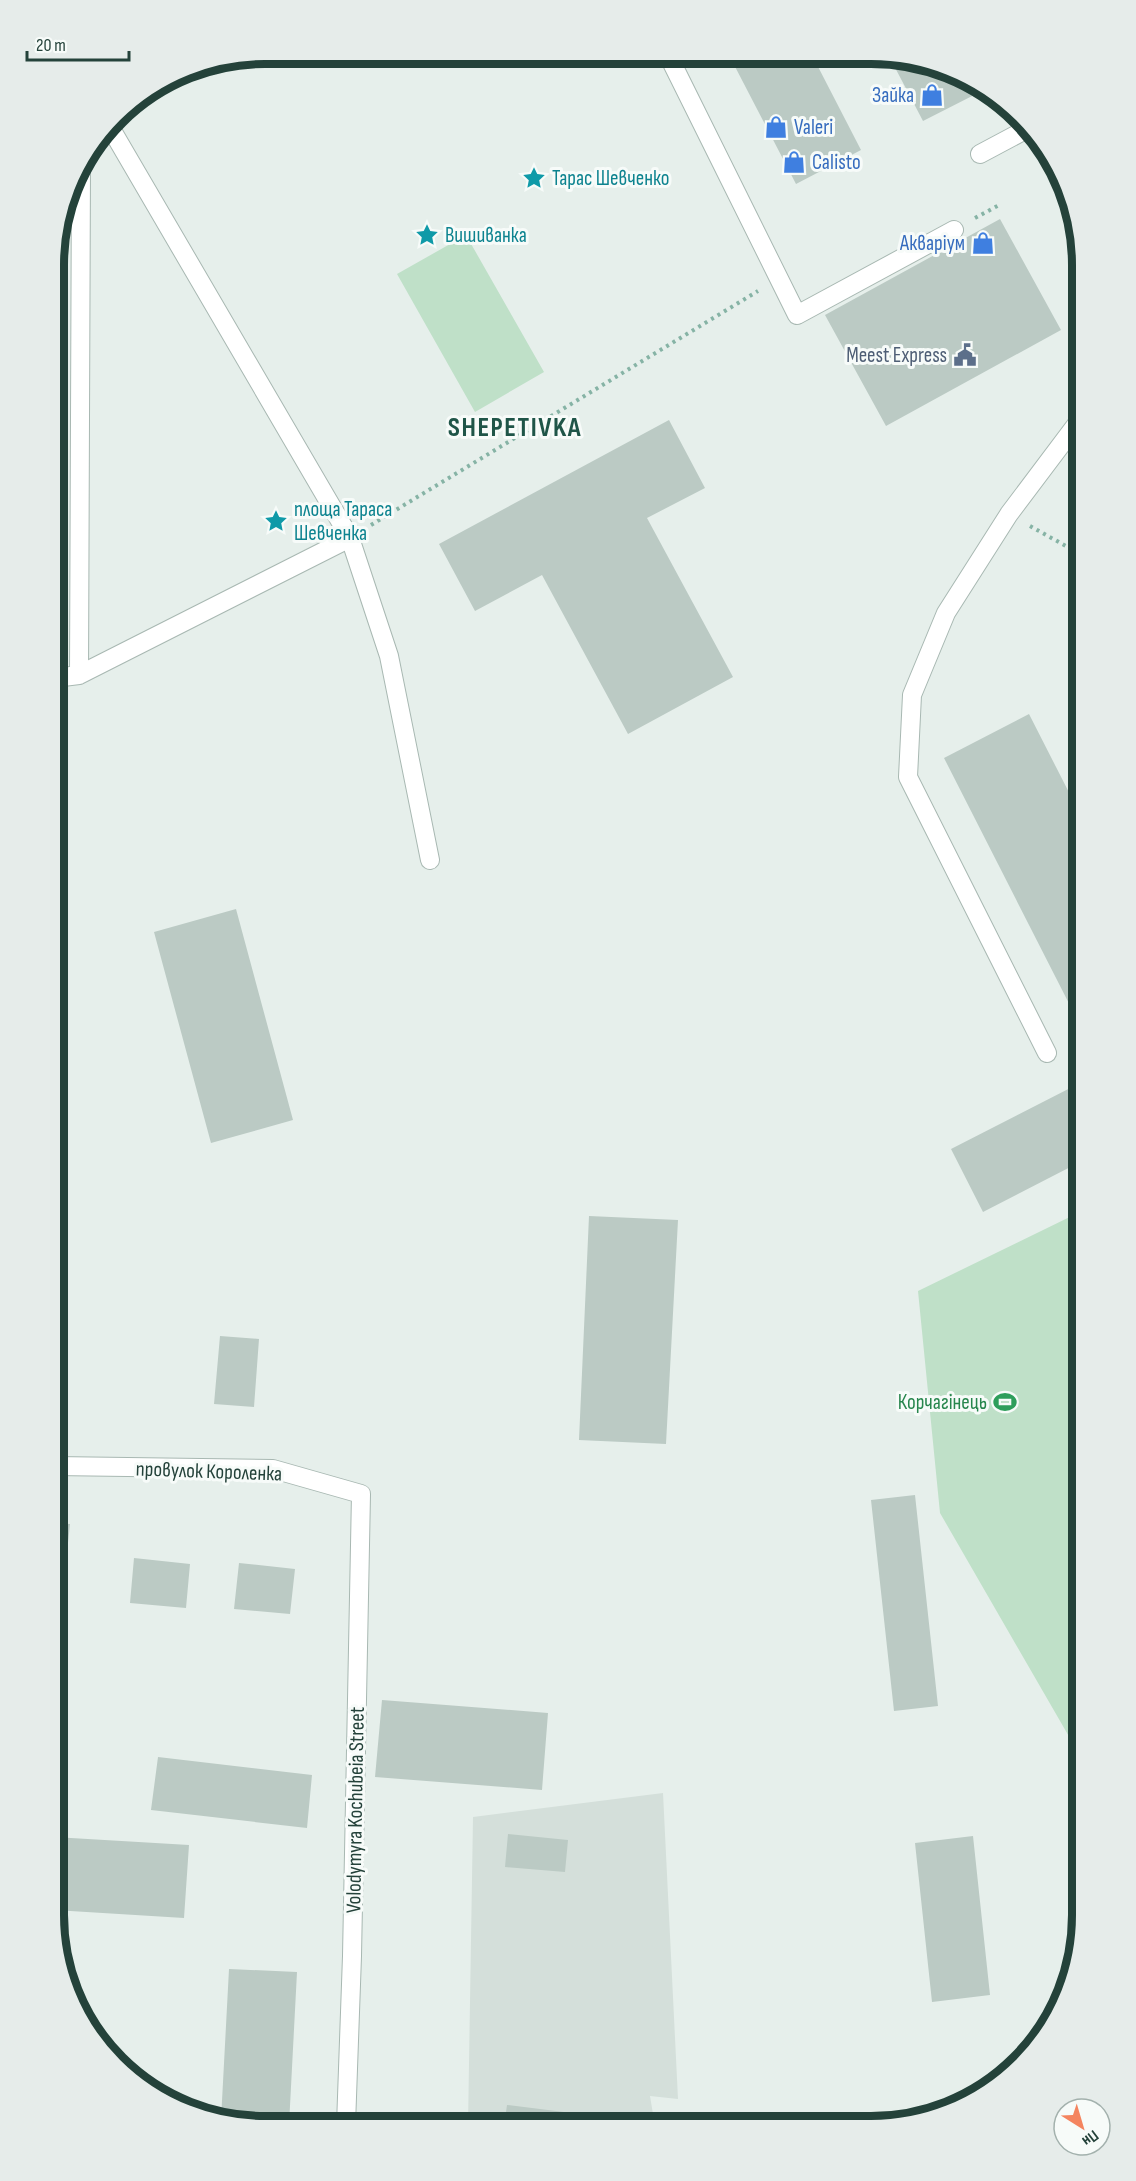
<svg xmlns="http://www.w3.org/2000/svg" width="1136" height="2181" font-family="'Sofia Sans Condensed',sans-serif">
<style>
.built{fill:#d4dfda}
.green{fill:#bfe0c8}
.building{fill:#bbcac4}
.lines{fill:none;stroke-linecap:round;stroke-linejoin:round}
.lane-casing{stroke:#a8b8b2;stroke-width:20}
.street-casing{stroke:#a8b8b2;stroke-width:20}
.path{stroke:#86b3a5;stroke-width:4;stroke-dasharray:3 4.5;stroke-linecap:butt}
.lane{stroke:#fff;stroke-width:18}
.street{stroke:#fff;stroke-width:18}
.labels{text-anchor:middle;stroke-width:6;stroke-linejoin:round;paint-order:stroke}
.shop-label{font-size:21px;fill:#366cbe;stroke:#f7fbf9;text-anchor:end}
.culture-label{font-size:21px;fill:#0d838f;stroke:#f7fbf9;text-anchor:start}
.service-label{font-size:21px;fill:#4e5e75;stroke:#f7fbf9;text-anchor:end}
.leisure-label{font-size:21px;fill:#27864d;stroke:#f7fbf9;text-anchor:end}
.street-label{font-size:21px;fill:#24423a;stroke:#f7fbf9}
.district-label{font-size:27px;font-weight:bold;letter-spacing:1.5px;fill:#1f5548;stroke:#f7fbf9}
.rim{fill:none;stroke:#24423a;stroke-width:8}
</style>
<rect width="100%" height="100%" fill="#e6efeb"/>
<path class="built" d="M663,1793L678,2099L650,2096L655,2126H468L473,1817Z"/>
<path class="green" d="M466,235L544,372L475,412L397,274Z
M1082,1211V1759L940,1513L918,1291Z"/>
<path class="building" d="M730,57H813L861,150L796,184Z
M890,58H911L980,92L923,121Z
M1000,219L1061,330L886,426L825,315Z
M669,420L705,488L647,518L733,677L628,734L542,575L475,611L439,544Z
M1029,714L1082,818V1029L944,758Z
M236,909L293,1120L211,1143L154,932Z
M1082,1082V1161L983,1212L951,1149Z
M589,1216L678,1220L666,1444L579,1440Z
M220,1336L259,1339L254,1407L214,1404Z
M915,1495L938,1706L894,1711L871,1500Z
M54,1523L70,1524L63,1590L54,1589Z
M134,1558L190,1564L186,1608L130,1603Z
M239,1563L295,1569L290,1614L234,1609Z
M382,1700L548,1713L542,1790L375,1777Z
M158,1757L312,1775L307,1828L151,1810Z
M508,1834L568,1840L565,1872L505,1867Z
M973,1836L990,1995L932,2002L915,1843Z
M54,1837L189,1845L184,1918L54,1910Z
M229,1969L297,1972L289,2125H238L221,2120Z
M507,2105L628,2120V2126H504Z"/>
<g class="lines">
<g class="lane-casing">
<path id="lane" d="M669,57L797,315L954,230
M110,127L350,538L389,656L430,860
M980,154L1025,130
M79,675L81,165
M55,678L79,675L350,538
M1047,1053L908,777L912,695L946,613L1009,514L1082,417"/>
</g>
<g class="street-casing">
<path id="street" d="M54,1466L273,1469L361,1494L352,1956L346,2125"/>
</g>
<path class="path" d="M975,218L1001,204
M371,525L758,291
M1030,526L1082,555"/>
<use href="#lane" class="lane"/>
<use href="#street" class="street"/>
</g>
<defs>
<g id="shop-bare" transform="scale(1.8)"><path d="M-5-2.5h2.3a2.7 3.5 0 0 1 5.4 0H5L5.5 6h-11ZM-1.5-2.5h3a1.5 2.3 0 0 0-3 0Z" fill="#3f7fe0" stroke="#f7fbf9" stroke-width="2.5" paint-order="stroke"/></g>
<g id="sight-bare" transform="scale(1.8)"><path d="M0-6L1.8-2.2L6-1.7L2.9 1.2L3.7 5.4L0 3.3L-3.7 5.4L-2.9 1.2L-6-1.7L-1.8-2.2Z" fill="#0f9aa8" stroke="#f7fbf9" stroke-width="2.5" paint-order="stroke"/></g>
<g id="civic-bare" transform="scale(1.8)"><path d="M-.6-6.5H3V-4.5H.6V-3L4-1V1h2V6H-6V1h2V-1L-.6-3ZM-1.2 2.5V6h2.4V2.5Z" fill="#5c6f8a" stroke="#f7fbf9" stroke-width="2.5" paint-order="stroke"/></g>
<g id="stadium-bare" transform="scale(1.8)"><path d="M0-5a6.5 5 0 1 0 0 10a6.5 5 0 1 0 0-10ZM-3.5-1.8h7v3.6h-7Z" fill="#2e9e5b" stroke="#f7fbf9" stroke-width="2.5" paint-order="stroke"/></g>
</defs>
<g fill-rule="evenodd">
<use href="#shop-bare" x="932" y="95"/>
<use href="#shop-bare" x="776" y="127"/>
<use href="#shop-bare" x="794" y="162"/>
<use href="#sight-bare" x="534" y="178"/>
<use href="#sight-bare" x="427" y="235"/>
<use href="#shop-bare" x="983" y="243"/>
<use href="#civic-bare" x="965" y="355"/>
<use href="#sight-bare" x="276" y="521"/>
<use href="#stadium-bare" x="1005" y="1402"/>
</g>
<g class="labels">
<g class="shop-label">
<text x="914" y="102">Зайка</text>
<text x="794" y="134" text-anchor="start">Valeri</text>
<text x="812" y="169" text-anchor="start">Calisto</text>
<text x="965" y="250">Акваріум</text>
</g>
<g class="culture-label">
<text x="552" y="185">Тарас Шевченко</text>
<text x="445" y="242">Вишиванка</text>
<text x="294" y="516">площа Тараса<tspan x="294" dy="24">Шевченка</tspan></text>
</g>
<g class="service-label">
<text x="947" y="362">Meest Express</text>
</g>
<g class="leisure-label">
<text x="987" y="1409">Корчагінець</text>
</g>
<g class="street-label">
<text transform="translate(209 1471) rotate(2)" y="7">провулок Короленка</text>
<text transform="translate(355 1810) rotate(-89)" y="7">Volodymyra Kochubeia Street</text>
</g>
<g class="district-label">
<text x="515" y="436">SHEPETIVKA</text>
</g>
</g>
<path d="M0 0H1136V2181H0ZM265 64H871A201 201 0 0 1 1072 265V1915A201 201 0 0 1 871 2116H265A201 201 0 0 1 64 1915V265A201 201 0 0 1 265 64Z" fill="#e6ecea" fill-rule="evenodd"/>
<path class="rim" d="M265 64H871A201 201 0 0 1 1072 265V1915A201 201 0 0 1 871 2116H265A201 201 0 0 1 64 1915V265A201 201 0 0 1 265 64Z"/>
<g transform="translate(1082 2127) rotate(143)"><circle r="28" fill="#f7fbf9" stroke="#a3b1ad" stroke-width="1.5"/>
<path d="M0-4.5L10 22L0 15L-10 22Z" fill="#f4845f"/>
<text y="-9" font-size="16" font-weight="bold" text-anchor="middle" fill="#24423a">Пн</text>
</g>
<path d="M27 51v9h102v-9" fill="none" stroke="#24423a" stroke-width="3"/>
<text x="36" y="51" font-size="18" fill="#24423a" stroke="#f7fbf9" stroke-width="4.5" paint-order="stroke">20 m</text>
</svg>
